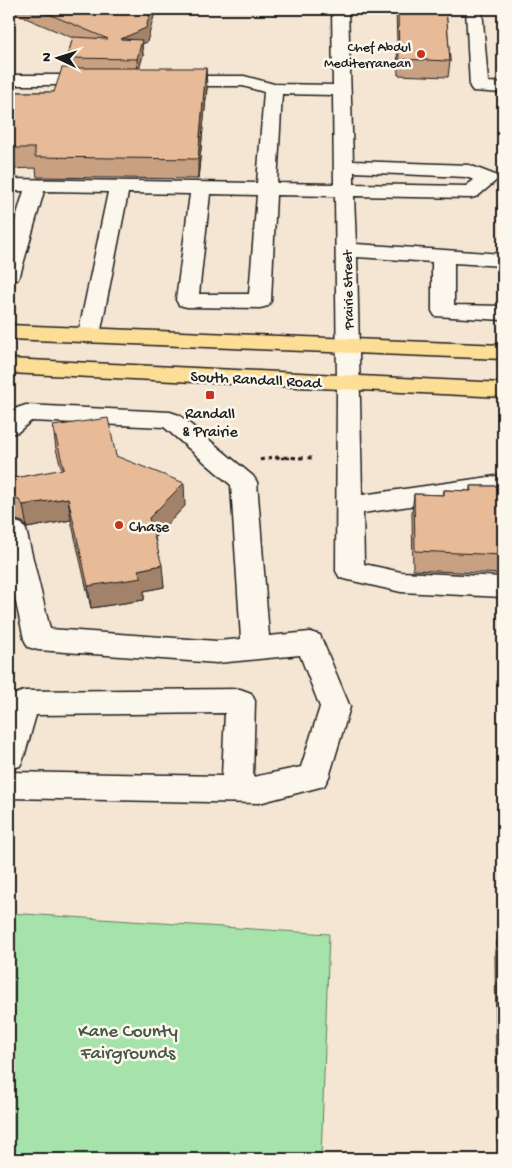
<svg xmlns="http://www.w3.org/2000/svg" width="512" height="1168" font-family="'Gochi Hand',sans-serif">
<style>
.green{fill:#a5e3aa;stroke:#608063}
.lines{fill:none;stroke-linecap:round;stroke-linejoin:round}
.minor-casing{stroke:#1c1c1c;stroke-width:3}
.major-casing{stroke:#1c1c1c;stroke-width:3}
.path-far1{stroke:#1c1c1c;stroke-width:2.5;stroke-dasharray:3 3;stroke-linecap:butt}
.path{stroke:#1c1c1c;stroke-width:3;stroke-dasharray:4 4;stroke-linecap:butt}
.minor{fill:#fbf7ec;fill-rule:evenodd}
.major{fill:#fdde96;fill-rule:evenodd}
.wall{fill:#c8a183;stroke:#1c1c1c}
.shaded-wall{fill:#a2836a;stroke:#1c1c1c}
.building{fill:#e8bb98;stroke:#1c1c1c}
.poi-dot{fill:#c8321e;stroke:#fbf7ec;stroke-width:2}
.labels{text-anchor:middle;stroke-width:5;stroke-linejoin:round;paint-order:stroke}
.far-poi-label{font-size:14px;fill:#1c1c1c;stroke:#fbf7ec;text-anchor:end}
.far-street-label{font-size:14px;fill:#1c1c1c;stroke:#fbf7ec}
.street-label{font-size:16px;fill:#1c1c1c;stroke:#fbf7ec}
.poi-label{font-size:16px;fill:#1c1c1c;stroke:#fbf7ec}
.near-park-label{font-size:19px;fill:#455847;stroke:#fbf7ec}
</style>
<rect width="100%" height="100%" fill="#f5e5d3"/>
<filter id="ink" filterUnits="userSpaceOnUse"><feTurbulence type="fractalNoise" baseFrequency=".02" numOctaves="2"/><feDisplacementMap in="SourceGraphic" scale="10" xChannelSelector="R" yChannelSelector="G"/><feConvolveMatrix kernelMatrix="1 2 1 2 8 2 1 2 1" color-interpolation-filters="sRGB"/></filter>
<g filter="url(#ink)">
<path class="green" d="M9,913L329,934L321,1159H9Z"/>
<g class="lines">
<g class="minor-casing">
<path id="minor" d="M332,9H348L353,161L469,165L495,175L498,179L478,196L471,198L354,196L356,244L503,254V266L454,263V305L503,306V320L435,316L432,311V262L357,257L362,495L503,475V492L363,513L364,564L401,572L503,577V597L401,592L340,578L336,571L337,383L335,196L276,195L271,301L268,306L260,308L187,307L179,305L176,300L190,194L128,193L100,335L97,340L89,342L81,340L78,335L108,192L44,191L20,275L17,280L9,281V241L24,191H9V179L257,183L264,92L243,86H168L162,85L159,81L162,77L168,76H244L274,84L333,85ZM282,94L333,95L334,184L277,183ZM354,172L466,177L474,180L466,186L354,184ZM210,194L257,195L249,294H199Z
M466,9H482L488,82L503,83V93L473,91L470,87Z
M9,75H95L101,76L104,80L101,84L95,85H9Z
M26,405L170,412L179,415L253,476L257,482L269,636L310,632L320,635L350,707L329,777L324,786L259,803L9,798V772L222,776L225,713L36,715L24,757L20,766L9,769V704L13,695L24,691L240,689L251,693L255,701L253,777L301,767L320,707L300,655L217,663L38,650L28,647L24,639L9,571V522L13,521L22,524L26,530L50,629L217,641L241,639L231,485L164,427L31,421L18,432L9,434V414L17,408Z"/>
</g>
<g class="major-casing">
<path id="major" d="M9,325L503,345V359L9,339Z
M9,359L503,383V397L9,373Z"/>
</g>
<path class="path-far1" d="M269,458H303"/>
<path class="path" d="M260,460L272,457L314,458"/>
<use href="#minor" class="minor"/>
<use href="#major" class="major"/>
</g>
<path class="wall" d="M9,9H107L147,42L142,44L143,55L139,68L207,88L198,179L37,177L36,168L9,169V92H54L68,68L67,58L73,38L9,11Z
M396,9H446L450,61L448,77L398,75Z
M53,426L116,456L185,506L155,537L164,587L144,591V600L91,608L71,520L27,528L23,522L13,519L9,520V479L62,470L56,449Z
M470,486H503V574L413,570L412,513L414,494L443,495L444,490L470,491Z
M500,929L503,930V1143L497,1142L495,950Z"/>
<path class="shaded-wall" d="M151,9H156L147,42L142,44L143,55L138,74L137,59L121,39Z
M206,68L207,88L198,179V159Z
M184,483L185,506L151,540L149,518Z
M9,498L13,519L9,520Z
M68,498L71,520L27,528L23,505Z
M162,565L164,587L144,591V600L91,608L88,586L138,570Z"/>
<path class="building" d="M37,9H107L115,12L122,9H151L146,28L121,39L142,40L137,59L67,58L73,37L108,39Z
M398,9H446L450,61L399,59Z
M62,68H206L198,159L35,157V148H9V92H54Z
M108,418L116,456L184,483L149,518L162,565L138,570L142,578L88,586L68,498L23,505L19,500L9,497V479L64,469L53,426Z
M470,486H503V555L415,551L414,494L444,495V490L471,491Z
M500,929L503,930V1124H502Z"/>
</g>
<g class="poi-dot">
<circle cx="421" cy="54" r="5"/>
<rect x="205" y="390" width="10" height="10" rx="2.5"/>
<circle cx="119" cy="525" r="5"/>
</g>
<g class="labels">
<g class="far-poi-label">
<text x="411" y="51">Chef Abdul<tspan x="411" dy="16">Mediterranean</tspan></text>
</g>
<g class="far-street-label">
<text transform="translate(347 290) rotate(-91)" y="5">Prairie Street</text>
</g>
<g class="street-label">
<text transform="translate(256 378) rotate(3)" y="6">South Randall Road</text>
</g>
<g class="poi-label">
<text x="210" y="418">Randall<tspan x="210" dy="18">&amp; Prairie</tspan></text>
<text x="129" y="531" text-anchor="start">Chase</text>
</g>
<g class="near-park-label">
<text x="128" y="1036">Kane County<tspan x="128" dy="22">Fairgrounds</tspan></text>
</g>
</g>
<rect width="512" height="1168" fill="none" stroke="#fbf7ec" stroke-width="30"/>
<rect x="15" y="15" width="482" height="1138" fill="none" stroke="#1c1c1c" stroke-width="2" filter="url(#ink)"/>
<g transform="translate(58 58) rotate(274)" stroke="#fbf7ec" stroke-width="4" paint-order="stroke">
<path d="M0-4L9 19L0 12L-9 19Z" fill="#1c1c1c"/>
<text y="-8" font-size="14" font-weight="bold" text-anchor="middle" fill="#1c1c1c">N</text>
</g>
</svg>
